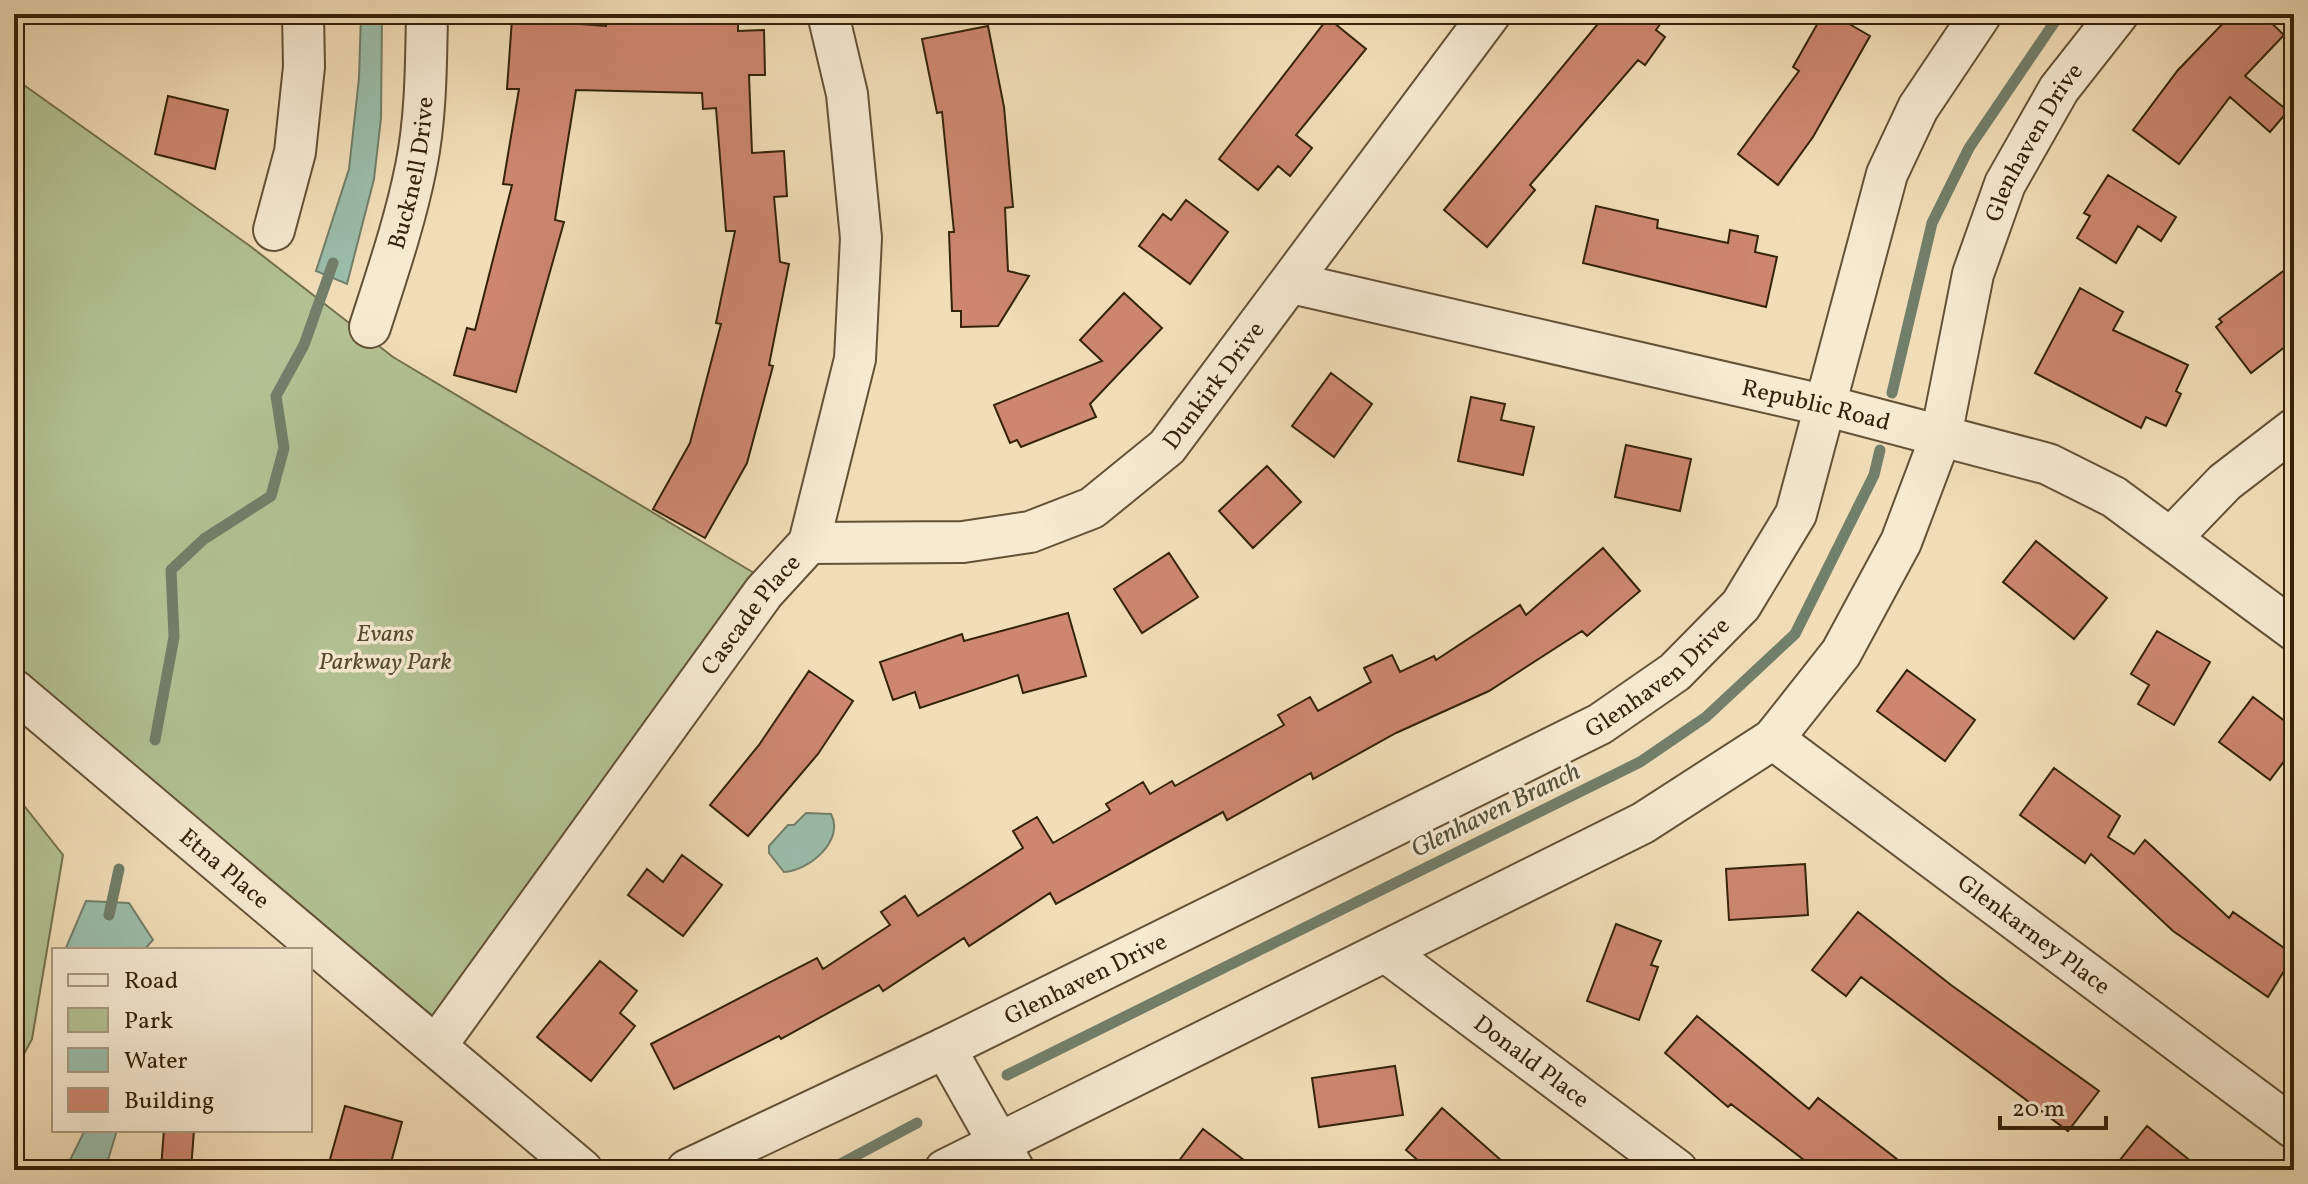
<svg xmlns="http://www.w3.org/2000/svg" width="2308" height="1184" font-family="Vollkorn,serif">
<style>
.green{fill:#b3c294;stroke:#74724e;stroke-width:2}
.water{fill:#9bbdaa;stroke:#727f6a;stroke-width:2}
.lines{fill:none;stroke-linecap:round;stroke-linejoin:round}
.stream{stroke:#727f6a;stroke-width:11}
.building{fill:#cd8771;stroke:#352309;stroke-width:2}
.street-casing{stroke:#645235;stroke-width:44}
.street{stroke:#f6ead1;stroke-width:40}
.labels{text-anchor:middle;stroke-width:7;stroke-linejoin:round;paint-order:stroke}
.street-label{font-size:24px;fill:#352309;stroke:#f6ead1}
.park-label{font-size:24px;font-style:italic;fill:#544b2c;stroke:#f6ead1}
.water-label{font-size:26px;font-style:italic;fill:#545139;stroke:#f6ead1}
</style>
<rect width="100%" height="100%" fill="#f1deb8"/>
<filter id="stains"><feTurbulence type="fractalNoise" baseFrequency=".0025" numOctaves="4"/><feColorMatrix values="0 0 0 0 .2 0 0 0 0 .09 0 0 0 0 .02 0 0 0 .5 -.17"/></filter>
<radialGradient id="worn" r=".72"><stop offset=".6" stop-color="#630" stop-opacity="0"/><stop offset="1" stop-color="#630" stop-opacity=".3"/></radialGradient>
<path class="green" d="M14,78L250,246L393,357L754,573L434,1017L14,667Z
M14,793L63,855L32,1039L14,1073Z"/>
<path class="water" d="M361,14H382L381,118L374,179L347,284L316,271L349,169L359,78Z
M806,813L831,814C845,840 809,871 784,872L769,853V846L788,825H794Z
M86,901L129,903L153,940L144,950H65Z
M85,1130H117L105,1170H65Z"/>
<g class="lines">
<path class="stream" d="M1892,393L1932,223L1969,148L2060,14
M155,740L174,637L171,570L204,539L271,496L284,448L276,396L304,345L333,263
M109,915L119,869
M1007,1075L1640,762L1706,717L1795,634L1874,475L1880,450
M829,1170L917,1123"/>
</g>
<path class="building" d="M1606,14H1667L1656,30L1665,37L1645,65L1638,60L1530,185L1535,190L1487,247L1444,210Z
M1823,14H1832L1870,36L1813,137L1778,185L1738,154L1799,71L1793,67Z
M2232,14H2262L2284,35L2245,76L2288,111L2270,132L2230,97L2179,164L2133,130L2178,70Z
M738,15V31L764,30L765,75H749L752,153L784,151L787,196L774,197L780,262L789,264L769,365L773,366L747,463L705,538L653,509L690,443L721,324L716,323L735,231H726L716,108L703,109L702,93L576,90L555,220L564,222L516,392L454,375L467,328L475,330L512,185L503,184L519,89H507L512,19L606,26V18L700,20V16Z
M1328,18L1366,49L1296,135L1312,148L1290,176L1278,166L1258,190L1219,159Z
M988,26L1004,107L1013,207L1005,208L1008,271L1029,276L998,326L961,327V311H952L949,232H954L942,112L937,113L922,39Z
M168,96L228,110L215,169L155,154Z
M2108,175L2176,217L2161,241L2138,226L2116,263L2077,238L2090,216L2084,213Z
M1186,200L1228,232L1190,284L1139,246L1163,214L1171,220Z
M1596,206L1658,220L1657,228L1728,243L1730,230L1758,236L1755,252L1777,257L1766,307L1583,263Z
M2294,263V340L2251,373L2216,327L2222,322L2219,319Z
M2080,288L2123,312L2113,330L2188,365L2176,391L2181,394L2166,426L2146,417L2141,428L2035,373Z
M1124,293L1162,328L1090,404L1096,417L1021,447L1017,440L1010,443L994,405L1102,361L1080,340Z
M1331,373L1372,404L1334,457L1292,426Z
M1471,397L1505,404L1501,420L1534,427L1523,475L1458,461Z
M1626,445L1691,459L1680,511L1615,497Z
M1267,466L1301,502L1253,548L1219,511Z
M2036,541L2107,598L2074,639L2003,582Z
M1603,548L1640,591L1587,636L1582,631L1489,691L1396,733L1313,779L1311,773L1227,820L1223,812L1056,904L1050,893L969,946L964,938L883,991L879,985L781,1039L779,1036L674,1089L651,1044L817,958L823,969L890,925L881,912L905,896L918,916L1023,848L1013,831L1037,817L1053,843L1110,810L1106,804L1143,782L1150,794L1172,781L1175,786L1284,725L1278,715L1310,697L1318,711L1371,682L1364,668L1392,655L1400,672L1434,656L1436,660L1520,605L1526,615Z
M1169,553L1198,597L1142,633L1114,589Z
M1068,613L1086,676L1023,693L1018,675L920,708L915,692L893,700L880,662L962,634L964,641Z
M2157,631L2210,662L2174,725L2138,704L2149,685L2131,674Z
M1907,670L1975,720L1945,761L1877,711Z
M809,671L853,701L818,754L748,836L710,805L759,745Z
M2253,697L2294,728V748L2270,780L2219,742Z
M2054,768L2120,816L2108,837L2134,854L2145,840L2229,918L2233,912L2294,955L2268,997L2173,931L2091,854L2085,863L2020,815Z
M682,855L722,885L683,936L628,895L647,869L663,882Z
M1805,864L1808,915L1729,920L1726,869Z
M1858,912L1951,985L2099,1091L2068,1131L1861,977L1846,996L1812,970Z
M1616,924L1661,941L1651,965L1658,967L1639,1020L1587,1001Z
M600,961L637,991L620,1013L635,1026L591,1081L537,1037Z
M1697,1016L1809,1109L1818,1098L1911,1170H1817L1731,1104L1728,1107L1665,1053Z
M1395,1066L1403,1115L1319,1127L1312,1078Z
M345,1106L402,1122L389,1170H327Z
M1442,1108L1512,1170H1429L1406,1150Z
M2147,1126L2202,1170H2112Z
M1203,1129L1257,1170H1172Z
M164,1130H194L191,1170L161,1168Z"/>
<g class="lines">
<g class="street-casing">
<g id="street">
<path d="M274,230L295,152L304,67L303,14"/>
<path id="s1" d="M1292,283L1827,406L2048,464L2114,497L2294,630"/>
<path id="s2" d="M370,327C387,274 405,222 416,167C426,118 426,65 427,14"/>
<path d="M2171,538L2225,482L2294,429"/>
<path id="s3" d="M809,543L963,542L1030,532L1092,508L1167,447L1490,14"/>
<path id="s4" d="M14,690L582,1170"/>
<path id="s5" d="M1773,739L2294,1128"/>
<path id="s6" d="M1386,952L1677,1170"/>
<path id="s7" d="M436,1046L764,592L809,543L855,359L861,238L847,94L828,14"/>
<path d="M945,1048L1014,1170"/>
<path id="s8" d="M687,1170L945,1048L1600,724L1675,672L1741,605L1796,514L1887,174L1918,108L1981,14"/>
<path id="s9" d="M945,1170L1643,823L1773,739L1841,653L1901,542L1941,436L1973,274L2005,184L2059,89L2118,14"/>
</g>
</g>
<use href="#street" class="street"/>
</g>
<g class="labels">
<g class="street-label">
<text dy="8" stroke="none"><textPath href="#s9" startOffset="1594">Glenhaven Drive</textPath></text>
<text dy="8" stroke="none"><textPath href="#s2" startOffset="160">Bucknell Drive</textPath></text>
<text dy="8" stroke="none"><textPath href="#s3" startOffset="462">Dunkirk Drive</textPath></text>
<text dy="8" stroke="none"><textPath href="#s1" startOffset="538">Republic Road</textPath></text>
<text dy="8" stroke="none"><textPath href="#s7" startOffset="534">Cascade Place</textPath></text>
<text dy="8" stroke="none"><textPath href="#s8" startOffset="1090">Glenhaven Drive</textPath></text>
<text dy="8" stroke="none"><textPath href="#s4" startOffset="276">Etna Place</textPath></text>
<text dy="8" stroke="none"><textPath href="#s5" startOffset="326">Glenkarney Place</textPath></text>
<text dy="8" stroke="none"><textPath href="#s8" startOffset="442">Glenhaven Drive</textPath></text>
<text dy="8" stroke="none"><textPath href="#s6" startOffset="182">Donald Place</textPath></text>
</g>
<g class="park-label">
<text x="385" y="641">Evans<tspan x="385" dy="28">Parkway Park</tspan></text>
</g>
<g class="water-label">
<text transform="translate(1495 809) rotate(-26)" y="9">Glenhaven Branch</text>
</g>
</g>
<rect width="2308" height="1184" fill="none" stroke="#f1deb8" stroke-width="48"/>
<rect x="16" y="16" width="2276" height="1152" fill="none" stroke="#352309" stroke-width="4"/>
<rect x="24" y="24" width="2260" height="1136" fill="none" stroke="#352309" stroke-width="2"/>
<rect x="52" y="948" width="260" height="184" fill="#f6ead1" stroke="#a99a81" stroke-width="2"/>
<rect x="68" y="974" width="40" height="12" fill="#f6ead1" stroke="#a99a81" stroke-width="2"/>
<text x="124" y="988" font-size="24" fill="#352309">Road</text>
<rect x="68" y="1008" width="40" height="24" fill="#b3c294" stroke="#a99a81" stroke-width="2"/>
<text x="124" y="1028" font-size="24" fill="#352309">Park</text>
<rect x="68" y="1048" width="40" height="24" fill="#9bbdaa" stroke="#a99a81" stroke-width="2"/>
<text x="124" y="1068" font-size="24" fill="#352309">Water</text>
<rect x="68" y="1088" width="40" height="24" fill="#cd8771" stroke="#a99a81" stroke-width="2"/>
<text x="124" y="1108" font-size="24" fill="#352309">Building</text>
<path d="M2000 1116v12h106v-12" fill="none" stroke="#352309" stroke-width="4"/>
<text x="2012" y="1116" font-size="24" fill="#352309" stroke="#f6ead1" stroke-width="6" paint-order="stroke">20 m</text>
<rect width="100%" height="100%" filter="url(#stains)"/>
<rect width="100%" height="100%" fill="url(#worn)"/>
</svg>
